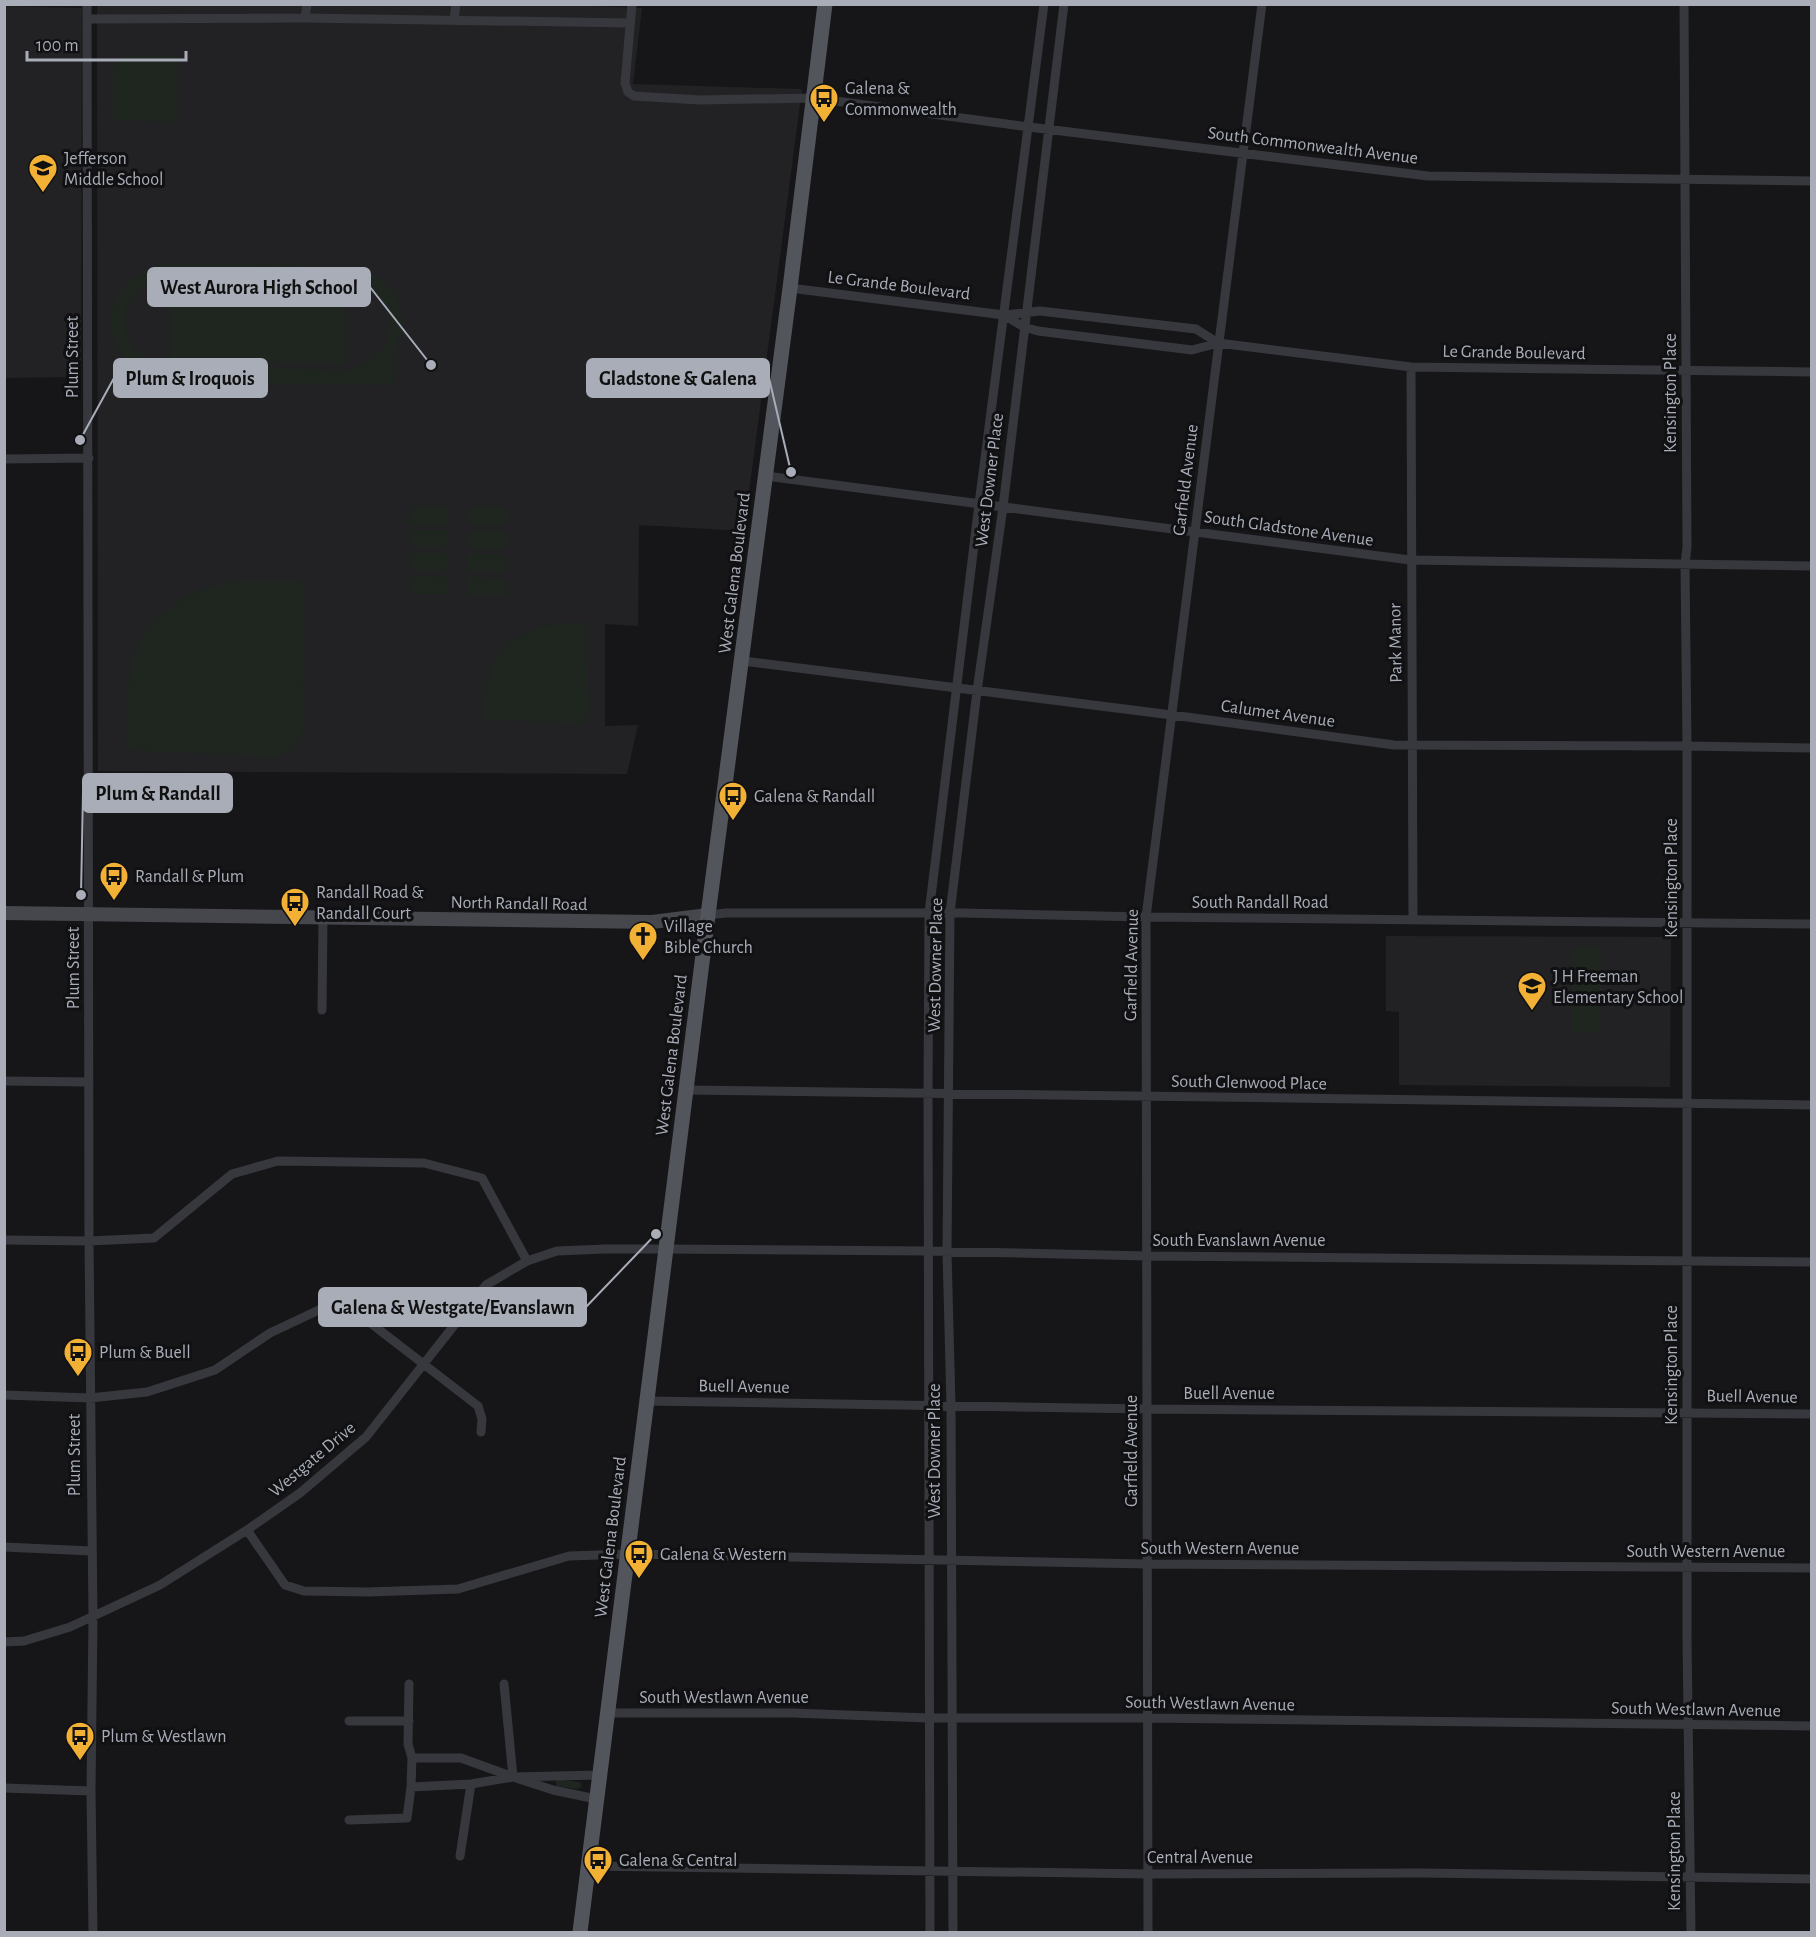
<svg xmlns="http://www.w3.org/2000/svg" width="1816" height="1937" font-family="'Alegreya Sans',sans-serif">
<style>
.built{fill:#222225}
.green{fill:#1e261f;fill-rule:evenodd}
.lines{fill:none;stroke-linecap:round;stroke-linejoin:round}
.street{stroke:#37383d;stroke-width:9}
.secondary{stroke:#45474d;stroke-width:14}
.primary{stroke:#53555c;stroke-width:15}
.labels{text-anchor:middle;stroke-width:6;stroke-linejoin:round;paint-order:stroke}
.poi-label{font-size:18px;fill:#a8adb8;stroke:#111113;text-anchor:start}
.street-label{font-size:18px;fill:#a8adb8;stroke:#111113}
.leader{fill:none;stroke:#a8adb8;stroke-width:2}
.callout-dot{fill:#a8adb8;stroke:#111113;stroke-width:2}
.callout{fill:#a8adb8;stroke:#a8adb8;stroke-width:2}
.callout-label{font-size:20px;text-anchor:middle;font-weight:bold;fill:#111}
</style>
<rect width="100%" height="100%" fill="#161618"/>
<path class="built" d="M544,4L642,8L633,84L802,89L744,531L639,525L638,626L605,624V726L638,725L627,774L98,771L97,5Z
M5,6L82,8L81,377L5,378Z
M1386,936L1671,937L1670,1087L1399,1085V1012L1386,1011Z"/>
<path class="green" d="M127,56L178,57L177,122L113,120V67Z
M164,264L350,266C379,271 403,294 403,325C403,335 397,342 395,352C394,363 395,375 395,385L126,381C126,375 127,368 126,362C124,355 117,348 115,341C101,303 128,271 164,264ZM170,276L352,280C403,294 401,354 352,370L160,366C109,349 116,280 170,276Z
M171,283L345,286L344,364L170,361Z
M411,507H448V525L410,524Z
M469,507L506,508V526L468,525Z
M410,530H448L447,548L410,547Z
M469,531H506V549L468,548Z
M410,553H447V571H410Z
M468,554H505V572L468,571Z
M410,576L447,577V594H410Z
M468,577L505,578V595H468Z
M243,581H300L304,585L303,735L281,757L126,750C129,694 120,639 174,605C200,589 213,584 243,581Z
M584,622L590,714L580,724L484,719C485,647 514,624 584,622Z
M1573,947H1602L1600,1033L1571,1032Z
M558,1779L579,1782L581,1783L582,1787L577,1789L557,1786L555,1781Z"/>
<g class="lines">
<path class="street" d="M87,4L89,1241L93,1618L91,1791L93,1932
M632,4L625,83L628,92L634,96L700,100L813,98L1029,127L1428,176L1812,181
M1684,4L1687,547L1685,564L1687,746V1639L1691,1932
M305,18L307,4
M87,19L305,18L630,23
M454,20L456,4
M790,288L1004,315L1040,311L1196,329L1218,343
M1004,315L1024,327L1038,331L1192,350L1218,343L1411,367L1812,372
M1411,367L1413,919
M4,459L89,458
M766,476L1410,560L1812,566
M743,661L1172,715L1394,745L1687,746L1812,748
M708,915L726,913H963L1146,917L1812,924
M322,1010L323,918
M4,1081L89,1082
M687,1090L1812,1105
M4,1240L89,1241L154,1238L232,1174L278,1161L424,1163L482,1178L527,1261
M4,1395L90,1398L147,1392L215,1370L270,1333L323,1308L360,1315L478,1406L482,1419L481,1432
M647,1401L1147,1409L1812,1414
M247,1530L285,1585L304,1591L368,1592L458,1589L569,1556L628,1554L1148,1564L1812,1568
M4,1547L91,1551
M4,1642L24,1641L70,1627L160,1585L247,1530L300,1493L366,1437L486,1285L527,1261L557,1251L605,1249H667L928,1251L1148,1256L1812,1262
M504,1684L513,1777
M607,1713H792L929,1718H1149L1812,1726
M349,1721H409
M412,1758H461L513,1777L553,1790L596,1799
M411,1787L471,1784L513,1777L599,1775
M4,1788L91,1791
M349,1820L407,1818L411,1787L412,1758L408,1744L409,1684
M460,1856L471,1784
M588,1866L1148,1874L1423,1873L1812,1879
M930,1932L928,1094L929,913L979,504L1044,4
M953,1932L951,1405L947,1252L950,913L977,691L1003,507L1064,4
M1148,1932L1146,917L1262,4"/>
<path class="secondary" d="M4,913L652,922L708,915"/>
<path class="primary" d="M580,1932L708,915L790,288L825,4"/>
</g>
<defs>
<g id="bus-pin" transform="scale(1.5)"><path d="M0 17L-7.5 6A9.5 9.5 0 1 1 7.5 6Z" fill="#f2b134" stroke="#111113"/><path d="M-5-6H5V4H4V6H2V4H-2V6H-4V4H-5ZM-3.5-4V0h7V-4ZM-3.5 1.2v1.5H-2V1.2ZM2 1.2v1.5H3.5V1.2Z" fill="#111"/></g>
<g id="school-pin" transform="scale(1.5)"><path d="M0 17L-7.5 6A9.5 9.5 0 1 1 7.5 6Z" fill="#f2b134" stroke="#111113"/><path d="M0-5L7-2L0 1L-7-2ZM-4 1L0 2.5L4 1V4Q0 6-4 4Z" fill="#111"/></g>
<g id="church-pin" transform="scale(1.5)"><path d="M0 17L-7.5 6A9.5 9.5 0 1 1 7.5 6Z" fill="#f2b134" stroke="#111113"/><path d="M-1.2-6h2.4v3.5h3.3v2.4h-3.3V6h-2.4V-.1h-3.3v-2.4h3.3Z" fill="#111"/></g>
</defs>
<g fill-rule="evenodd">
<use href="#bus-pin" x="824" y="98"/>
<use href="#school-pin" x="43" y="168"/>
<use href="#bus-pin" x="733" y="796"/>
<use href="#bus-pin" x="114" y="876"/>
<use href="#bus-pin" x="295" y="902"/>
<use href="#church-pin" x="643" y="936"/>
<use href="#school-pin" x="1532" y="986"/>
<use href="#bus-pin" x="78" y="1352"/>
<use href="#bus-pin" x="639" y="1554"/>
<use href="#bus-pin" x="80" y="1736"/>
<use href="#bus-pin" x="598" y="1860"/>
</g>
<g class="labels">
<g class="poi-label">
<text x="845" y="94">Galena &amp;<tspan x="845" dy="21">Commonwealth</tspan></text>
<text x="64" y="164">Jefferson<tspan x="64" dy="21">Middle School</tspan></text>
<text x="754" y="802">Galena &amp; Randall</text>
<text x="135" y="882">Randall &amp; Plum</text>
<text x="316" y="898">Randall Road &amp;<tspan x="316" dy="21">Randall Court</tspan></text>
<text x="664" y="932">Village<tspan x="664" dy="21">Bible Church</tspan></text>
<text x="1553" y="982">J H Freeman<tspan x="1553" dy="21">Elementary School</tspan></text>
<text x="99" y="1358">Plum &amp; Buell</text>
<text x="660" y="1560">Galena &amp; Western</text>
<text x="101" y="1742">Plum &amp; Westlawn</text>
<text x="619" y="1866">Galena &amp; Central</text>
</g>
<g class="street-label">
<text transform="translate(1313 145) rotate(7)" y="6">South Commonwealth Avenue</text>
<text transform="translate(899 285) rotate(7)" y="6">Le Grande Boulevard</text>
<text transform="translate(1514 352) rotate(1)" y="6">Le Grande Boulevard</text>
<text transform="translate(72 357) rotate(-90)" y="6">Plum Street</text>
<text transform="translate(1670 393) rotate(-90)" y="6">Kensington Place</text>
<text transform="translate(989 480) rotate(-83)" y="6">West Downer Place</text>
<text transform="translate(1185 480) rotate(-83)" y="6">Garfield Avenue</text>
<text transform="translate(1289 528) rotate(8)" y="6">South Gladstone Avenue</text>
<text transform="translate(734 573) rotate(-83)" y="6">West Galena Boulevard</text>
<text transform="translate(1395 643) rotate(-91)" y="6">Park Manor</text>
<text transform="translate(1278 713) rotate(8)" y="6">Calumet Avenue</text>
<text transform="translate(1671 878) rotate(-90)" y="6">Kensington Place</text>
<text x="1260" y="908">South Randall Road</text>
<text transform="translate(519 903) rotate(1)" y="6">North Randall Road</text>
<text transform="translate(935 965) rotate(-89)" y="6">West Downer Place</text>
<text transform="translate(1131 965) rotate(-89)" y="6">Garfield Avenue</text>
<text transform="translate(73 968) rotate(-90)" y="6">Plum Street</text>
<text transform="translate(671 1055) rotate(-83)" y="6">West Galena Boulevard</text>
<text transform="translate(1249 1082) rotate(1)" y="6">South Glenwood Place</text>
<text x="1239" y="1246">South Evanslawn Avenue</text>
<text transform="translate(1671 1365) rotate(-90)" y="6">Kensington Place</text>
<text transform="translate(744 1386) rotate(1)" y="6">Buell Avenue</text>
<text x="1229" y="1399">Buell Avenue</text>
<text transform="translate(1752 1396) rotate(1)" y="6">Buell Avenue</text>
<text transform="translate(934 1451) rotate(-90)" y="6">West Downer Place</text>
<text transform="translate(1131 1451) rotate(-90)" y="6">Garfield Avenue</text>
<text transform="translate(74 1455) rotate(-90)" y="6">Plum Street</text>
<text transform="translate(312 1459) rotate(-40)" y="6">Westgate Drive</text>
<text transform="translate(610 1537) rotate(-83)" y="6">West Galena Boulevard</text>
<text x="1220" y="1554">South Western Avenue</text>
<text x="1706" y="1557">South Western Avenue</text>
<text x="724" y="1703">South Westlawn Avenue</text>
<text transform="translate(1210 1703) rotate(1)" y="6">South Westlawn Avenue</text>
<text transform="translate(1696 1709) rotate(1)" y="6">South Westlawn Avenue</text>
<text transform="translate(1674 1851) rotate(-90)" y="6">Kensington Place</text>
<text x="1200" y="1863">Central Avenue</text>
</g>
</g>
<path class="leader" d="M431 365L370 287M80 440L114 378M791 472L769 378M81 895L83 793M656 1234L586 1307"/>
<g class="callout-dot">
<circle cx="431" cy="365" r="6"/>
<circle cx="80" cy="440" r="6"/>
<circle cx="791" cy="472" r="6"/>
<circle cx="81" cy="895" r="6"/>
<circle cx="656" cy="1234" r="6"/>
</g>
<g class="callout">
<rect x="148" y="268" width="222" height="38" rx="6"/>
<rect x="114" y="359" width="153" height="38" rx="6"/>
<rect x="587" y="359" width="182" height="38" rx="6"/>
<rect x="83" y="774" width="149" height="38" rx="6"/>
<rect x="319" y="1288" width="267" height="38" rx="6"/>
</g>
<g class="callout-label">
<text x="259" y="294">West Aurora High School</text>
<text x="190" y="385">Plum &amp; Iroquois</text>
<text x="678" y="385">Gladstone &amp; Galena</text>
<text x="158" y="800">Plum &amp; Randall</text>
<text x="453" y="1314">Galena &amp; Westgate/Evanslawn</text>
</g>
<rect width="1816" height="1937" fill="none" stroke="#a8adb8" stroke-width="12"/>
<path d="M27 51v9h159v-9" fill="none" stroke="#a8adb8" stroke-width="3"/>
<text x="36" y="51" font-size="18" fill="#a8adb8" stroke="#111113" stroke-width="4.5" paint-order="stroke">100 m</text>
</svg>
